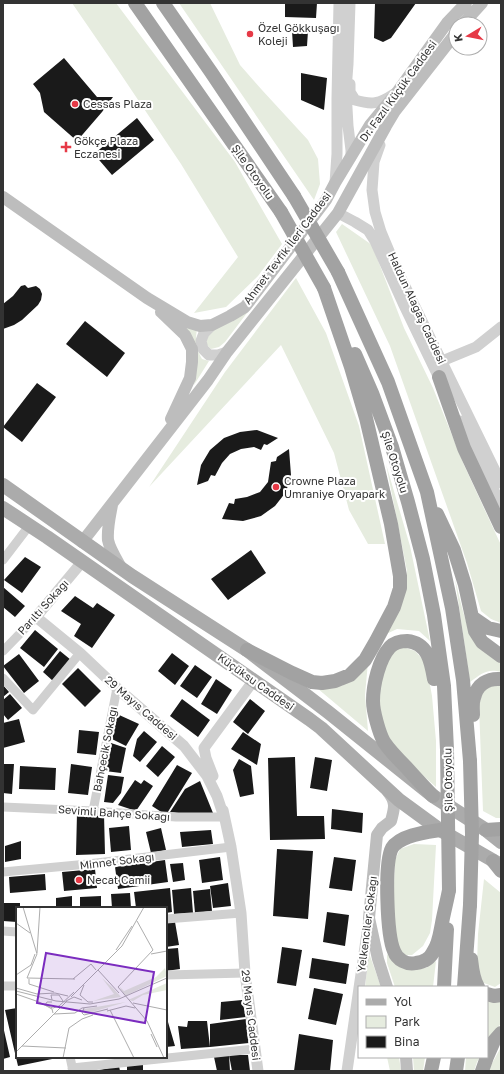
<svg xmlns="http://www.w3.org/2000/svg" width="504" height="1074" font-family="'Golos Text',sans-serif">
<style>
.green{fill:#e6ecdf}
.building{fill:#1a1a1a}
.lines{fill:none;stroke-linecap:round;stroke-linejoin:round}
.minor{stroke:#d0d0d0;stroke-width:9}
.tertiary{stroke:#d0d0d0;stroke-width:11}
.secondary{stroke:#bdbdbd;stroke-width:12}
.primary{stroke:#ababab;stroke-width:14}
.trunk{stroke:#a2a2a2;stroke-width:14}
.trunk-bridge{stroke:#a2a2a2;stroke-width:14}
.poi-dot{fill:#e63946;stroke:#fff;stroke-width:1.5}
.labels{text-anchor:middle;stroke-width:4;stroke-linejoin:round;paint-order:stroke}
.poi-label{font-size:11px;fill:#333;stroke:#fff;text-anchor:start}
.street-label{font-size:11px;fill:#333;stroke:#fff}
.inset-road{fill:none;stroke:#adadad;stroke-width:1}
.view{fill:#7b2cbf;fill-opacity:0.15;stroke:#7b2cbf;stroke-width:2}
.inset-edge{fill:none;stroke:#333;stroke-width:2}
</style>
<rect width="100%" height="100%" fill="#fff"/>
<path class="green" d="M72,3H116L235,162L282,244L258,276L226,307L194,313L238,257L181,164L118,70Z
M179,3H210L240,65L262,90L308,140L318,159L320,184L314,200Z
M342,224L372,245L404,328L433,388L464,465L501,545V623L491,619L481,611L467,563L390,346L336,232Z
M296,278L326,333L359,426L385,544H368L349,510L334,453L281,345L149,487L225,372Z
M250,309L225,342L219,347L211,349L206,344L208,336L216,327Z
M182,323L197,329C195,342 196,348 202,359L209,361L194,385L196,372Z
M386,464L410,546L430,641L419,631L397,629L384,635L401,604L407,571Z
M455,579C459,594 466,630 475,641C482,650 491,657 501,663V672C487,668 481,674 470,682Z
M400,646L415,651L426,663L432,696L436,741V787L391,747L381,720L376,695L388,654Z
M368,662L365,695L368,731L317,688L342,686Z
M501,684V818H496L483,811L479,706L482,692L489,685Z
M414,844L436,845L432,920L430,933L423,946L412,955H402L397,948L393,908L395,860L400,849Z
M484,879L501,893V983L495,987L481,982L477,965L478,934Z
M369,953L381,987H365Z
M387,954L402,967L426,968L436,961L433,987H395L387,963Z
M487,999H501V1023L487,1045Z
M501,1047V1071H489V1069Z
M387,1057H399L401,1071H390Z
M413,1057H425L423,1071H414Z
M466,1057H480L477,1062L474,1071H465Z"/>
<path class="building" d="M285,3H317L316,18L285,17Z
M375,3H416L391,38L383,42L374,38Z
M292,31H308L307,46L293,47Z
M64,58L97,97H113L102,112L77,141L44,112L40,93L33,84Z
M301,73L327,78L324,110L301,100Z
M137,118L154,140L112,175L94,154Z
M25,285L28,288L36,286L40,289L42,294L41,300L38,305L22,320L14,325L3,329V304L13,296L21,286Z
M85,321L125,353L107,377L66,344Z
M37,383L56,397L22,442L3,427Z
M257,430L278,438L267,445L264,444L261,450L254,447L241,449L230,454L222,463L215,476L211,475L208,481L197,485L201,465L210,450L224,438L240,432Z
M289,449L291,475L286,492L275,506L261,516L243,521L222,519L229,503L234,504L235,499L247,497L260,492L268,482L271,462L276,461L277,457Z
M251,550L266,573L228,600L211,579Z
M25,557L41,567L22,593L4,580Z
M3,587L25,606L15,617L3,607Z
M75,596L93,608L97,603L115,615L92,648L74,636L81,624L61,611Z
M35,630L58,649L44,667L20,648Z
M60,651L71,660L53,681L43,672Z
M172,653L189,666L175,685L158,671Z
M19,654L39,681L24,693L3,666Z
M195,665L212,677L197,698L180,686Z
M78,668L101,691L85,707L62,684Z
M216,679L232,690L217,714L201,704Z
M3,685L9,692L3,697Z
M10,694L22,708L8,720L3,714V700Z
M182,699L210,720L198,737L170,716Z
M250,699L265,711L248,734L233,722Z
M117,714L139,724L126,746L112,739Z
M19,719L25,742L3,748V723Z
M79,730L99,732L96,755L77,753Z
M144,731L157,742L140,762L133,756L137,739Z
M243,732L261,744L257,765L231,749Z
M111,743L126,748L121,773L105,771Z
M162,746L175,757L158,777L146,766Z
M295,757L297,816H324L325,839L270,840L268,758Z
M315,757L332,760L327,791L310,788Z
M239,759L251,766L254,794L240,797L233,770Z
M3,764H14L12,794L3,793Z
M71,764L92,767L88,795L68,793Z
M177,765L192,773L166,815L152,806Z
M20,766L56,768L55,790L19,789Z
M108,775L124,777L121,793L113,803L104,802Z
M135,780L141,784L144,780L153,786L136,811L118,805Z
M200,781L213,813L196,815L170,812L185,789Z
M332,809L363,813L362,833L331,829Z
M77,813L104,814L105,854L76,855Z
M129,826L131,850L111,852L109,828Z
M161,828L166,850L151,853L146,832Z
M211,830L213,844L182,847L180,832Z
M21,841V859L5,862V846Z
M277,849L313,851L308,919L273,916Z
M220,857L223,880L202,883L199,860Z
M334,857L356,860L352,891L329,888Z
M165,860L168,882L118,889L115,867Z
M183,863L185,880L173,882L170,864Z
M95,869L97,888L64,891L62,872Z
M45,874L46,890L10,893L9,877Z
M228,883L231,906L213,908L210,886Z
M170,888L172,912L166,913V908H136L134,892Z
M191,888L193,913L174,914L172,890Z
M210,889L212,911L195,913L193,891Z
M130,893L131,908H112L111,894Z
M72,896V908H56V898Z
M101,896V908H80V897Z
M3,903H20V908H17V922L3,921Z
M327,912L349,915L345,946L323,942Z
M175,922L179,945L166,947V923Z
M282,947L302,950L296,986L277,983Z
M178,948L180,969L166,971V949Z
M312,958L349,964L346,984L309,978Z
M314,988L343,994L336,1025L308,1019Z
M242,1000L246,1017L220,1020L221,1002Z
M17,1008V1057L57,1058L18,1066L5,1010Z
M246,1019L249,1043L210,1047L181,1049L178,1026L187,1027L188,1021H207L210,1047V1024Z
M166,1022H168L175,1046L166,1047Z
M3,1026L10,1057L3,1059Z
M299,1034L333,1040L330,1071H294Z
M229,1055H248L250,1071H232L229,1055L230,1071H217L214,1057Z
M143,1064V1071H127V1066Z
M119,1066L120,1071H99V1070Z"/>
<g class="lines">
<path class="minor" d="M3,560L29,526
M3,651L36,617
M3,678L33,710L80,653
M3,807L93,811L176,817H224
M93,811L117,688
M3,872L88,864L231,847
M166,919L241,913
M3,931L17,932
M166,975L245,973
M3,986H17
M70,1057L73,1071
M72,1068L254,1049"/>
<path class="tertiary" d="M350,3L348,64L346,90L348,126L351,150V157
M350,84V92L355,100C372,105 379,104 394,94
M380,145L374,162L372,190L375,212L381,232L397,270L501,483
M335,183L337,154V98L339,3
M338,213L355,222L368,230L375,241L403,303L442,384
M212,325L204,333L201,341L203,349L209,355H218L227,352
M442,361L476,347L501,327
M460,421L501,505
M82,562L36,617L80,653L117,688L184,746L207,776L217,796L224,817
M204,748L206,758L213,776
M204,748L254,680
M223,810L231,847L241,913L245,973L258,1071
M347,1071L369,919"/>
<path class="secondary" d="M463,24L482,3
M3,197L147,298L187,322L200,326L212,325L230,316L245,307L326,200L335,183L370,125L398,91L447,23L466,3
M161,312L185,335L192,349V362L190,378L171,419
M112,505C110,516 107,528 108,540C110,550 117,560 122,569
M82,542L90,532L208,380L227,352L338,213L386,126L395,111L456,33
M387,987L378,959L369,918L377,835L382,828L391,821C394,809 397,803 388,792
M406,1057L407,1071"/>
<path class="primary" d="M3,485L132,576L247,650L328,712L433,796L486,830L501,842
M3,508L47,537L309,719L321,728L399,800L440,830L501,865"/>
<path class="trunk" d="M135,3L281,212
M163,3L211,72L294,196
M338,272L388,382L427,492L452,608L463,680L470,761
M355,354L372,393L392,447L408,502L423,559L434,615L444,686L447,750
M439,377L464,448L501,527
M437,514L454,550L465,585L475,631L482,642L501,656
M472,617L488,628L501,631
M247,650L292,673L312,682L322,683L335,681L350,675L365,660L376,641L394,607L400,588V576L391,524L366,418L351,367L324,288
M473,715C473,709 472,703 474,698C477,684 488,678 501,679
M433,796C424,787 415,777 406,767C398,759 390,751 384,742C379,733 373,711 373,701C373,685 379,659 390,647C394,643 401,641 407,641C428,643 431,662 434,679
M440,830C427,832 400,835 392,848C384,863 387,936 394,951C397,960 407,965 416,963C423,962 430,959 433,952C439,944 440,933 442,923C444,912 447,901 449,890
M486,830L501,829
M493,861L501,871
M471,959C472,968 473,979 478,987
M444,987L447,929
M464,987L470,905
M487,994L494,996L501,995
M487,1057L494,1041L501,1033
M431,1071L434,1057
M456,1071L458,1057
M482,1071L487,1057"/>
<path class="trunk-bridge" d="M294,196L338,272
M281,212L324,288
M447,750L449,890
M470,905L472,834L470,761"/>
</g>
<g class="poi-dot">
<circle cx="250" cy="34" r="4"/>
<circle cx="75" cy="104" r="4"/>
<path d="M64 141h4v4h4v4h-4v4h-4v-4h-4v-4h4z"/>
<circle cx="276" cy="487" r="4"/>
<circle cx="79" cy="880" r="4"/>
</g>
<g class="labels">
<g class="poi-label">
<text x="258" y="32">Özel Gökkuşağı<tspan x="258" dy="13">Koleji</tspan></text>
<text x="83" y="108">Cessas Plaza</text>
<text x="74" y="145">Gökçe Plaza<tspan x="74" dy="13">Eczanesi</tspan></text>
<text x="284" y="485">Crowne Plaza<tspan x="284" dy="13">Umraniye Oryapark</tspan></text>
<text x="87" y="884">Necat Camii</text>
</g>
<g class="street-label">
<text transform="translate(398 91) rotate(-54)" y="4">Dr. Fazıl Küçük Caddesi</text>
<text transform="translate(253 172) rotate(55)" y="4">Şile Otoyolu</text>
<text transform="translate(287 248) rotate(-53)" y="4">Ahmet Tevfik İleri Caddesi</text>
<text transform="translate(417 308) rotate(65)" y="4">Haldun Alagaş Caddesi</text>
<text transform="translate(395 462) rotate(72)" y="4">Şile Otoyolu</text>
<text transform="translate(43 607) rotate(-48)" y="4">Parıltı Sokağı</text>
<text transform="translate(256 682) rotate(35)" y="4">Küçüksu Caddesi</text>
<text transform="translate(141 708) rotate(41)" y="4">29 Mayıs Caddesi</text>
<text transform="translate(105 749) rotate(-79)" y="4">Bahçecik Sokağı</text>
<text transform="translate(448 780) rotate(-91)" y="4">Şile Otoyolu</text>
<text transform="translate(114 813) rotate(4)" y="4">Sevimli Bahçe Sokağı</text>
<text transform="translate(117 861) rotate(-7)" y="4">Minnet Sokağı</text>
<text transform="translate(367 924) rotate(-83)" y="4">Yelkenciler Sokağı</text>
<text transform="translate(251 1015) rotate(83)" y="4">29 Mayıs Caddesi</text>
</g>
</g>
<g transform="translate(16 907)">
<rect width="151" height="151" fill="#fff"/>
<path d="M149,61L151,69L109,89L103,79L108,84L140,70ZM86,71L97,81L105,90L77,94L98,87ZM151,76V83L127,88L117,94L112,93ZM110,95L69,107L66,104L68,102Z" fill="#e6ecdf"/>
<path class="inset-road" d="M7,0L21,47L11,71M121,14L137,43L102,80L131,114L148,151M0,16L14,26M100,43L116,19M21,46L24,0M135,47L151,44M82,63L103,86M0,68L15,58L19,47M11,71L59,72M13,72V77L38,85M57,72L75,57L80,63M68,78L64,88L72,95H77M0,81L21,87L39,86L52,89M0,84L40,94L74,97L103,92L151,71M0,87L23,95L36,102L37,106M55,90L106,39L128,0M36,93L35,88H43L47,94M50,94L58,90L66,93M36,95H31L29,98L37,101L43,99M117,96L151,103M42,100L58,85M68,101L66,106L68,108L92,102M94,103L118,151M91,104L110,99L119,101M38,107L59,106L66,101L81,99M135,127L141,140M6,139L50,141M0,145L51,94M47,151L53,121L66,112L77,108"/>
<path class="view" d="M30,46L138,65L129,116L21,96Z"/>
<rect width="151" height="151" class="inset-edge"/>
</g>
<rect width="504" height="1074" fill="none" stroke="#333333" stroke-width="8"/>
<rect x="358" y="986" width="130" height="72" fill="#ffffff" stroke="#adadad"/>
<rect x="366" y="999" width="20" height="6" fill="#ababab" stroke="#adadad"/>
<text x="394" y="1006" font-size="12" fill="#333333">Yol</text>
<rect x="366" y="1016" width="20" height="12" fill="#e6ecdf" stroke="#adadad"/>
<text x="394" y="1026" font-size="12" fill="#333333">Park</text>
<rect x="366" y="1036" width="20" height="12" fill="#1a1a1a" stroke="#adadad"/>
<text x="394" y="1046" font-size="12" fill="#333333">Bina</text>
<g transform="translate(468 36) rotate(260)"><circle r="19" fill="#ffffff" stroke="#adadad"/>
<path d="M0-3L7 15L0 10L-7 15Z" fill="#e63946"/>
<text y="-6" font-size="11" font-weight="bold" text-anchor="middle" fill="#333333">K</text>
</g>
</svg>
